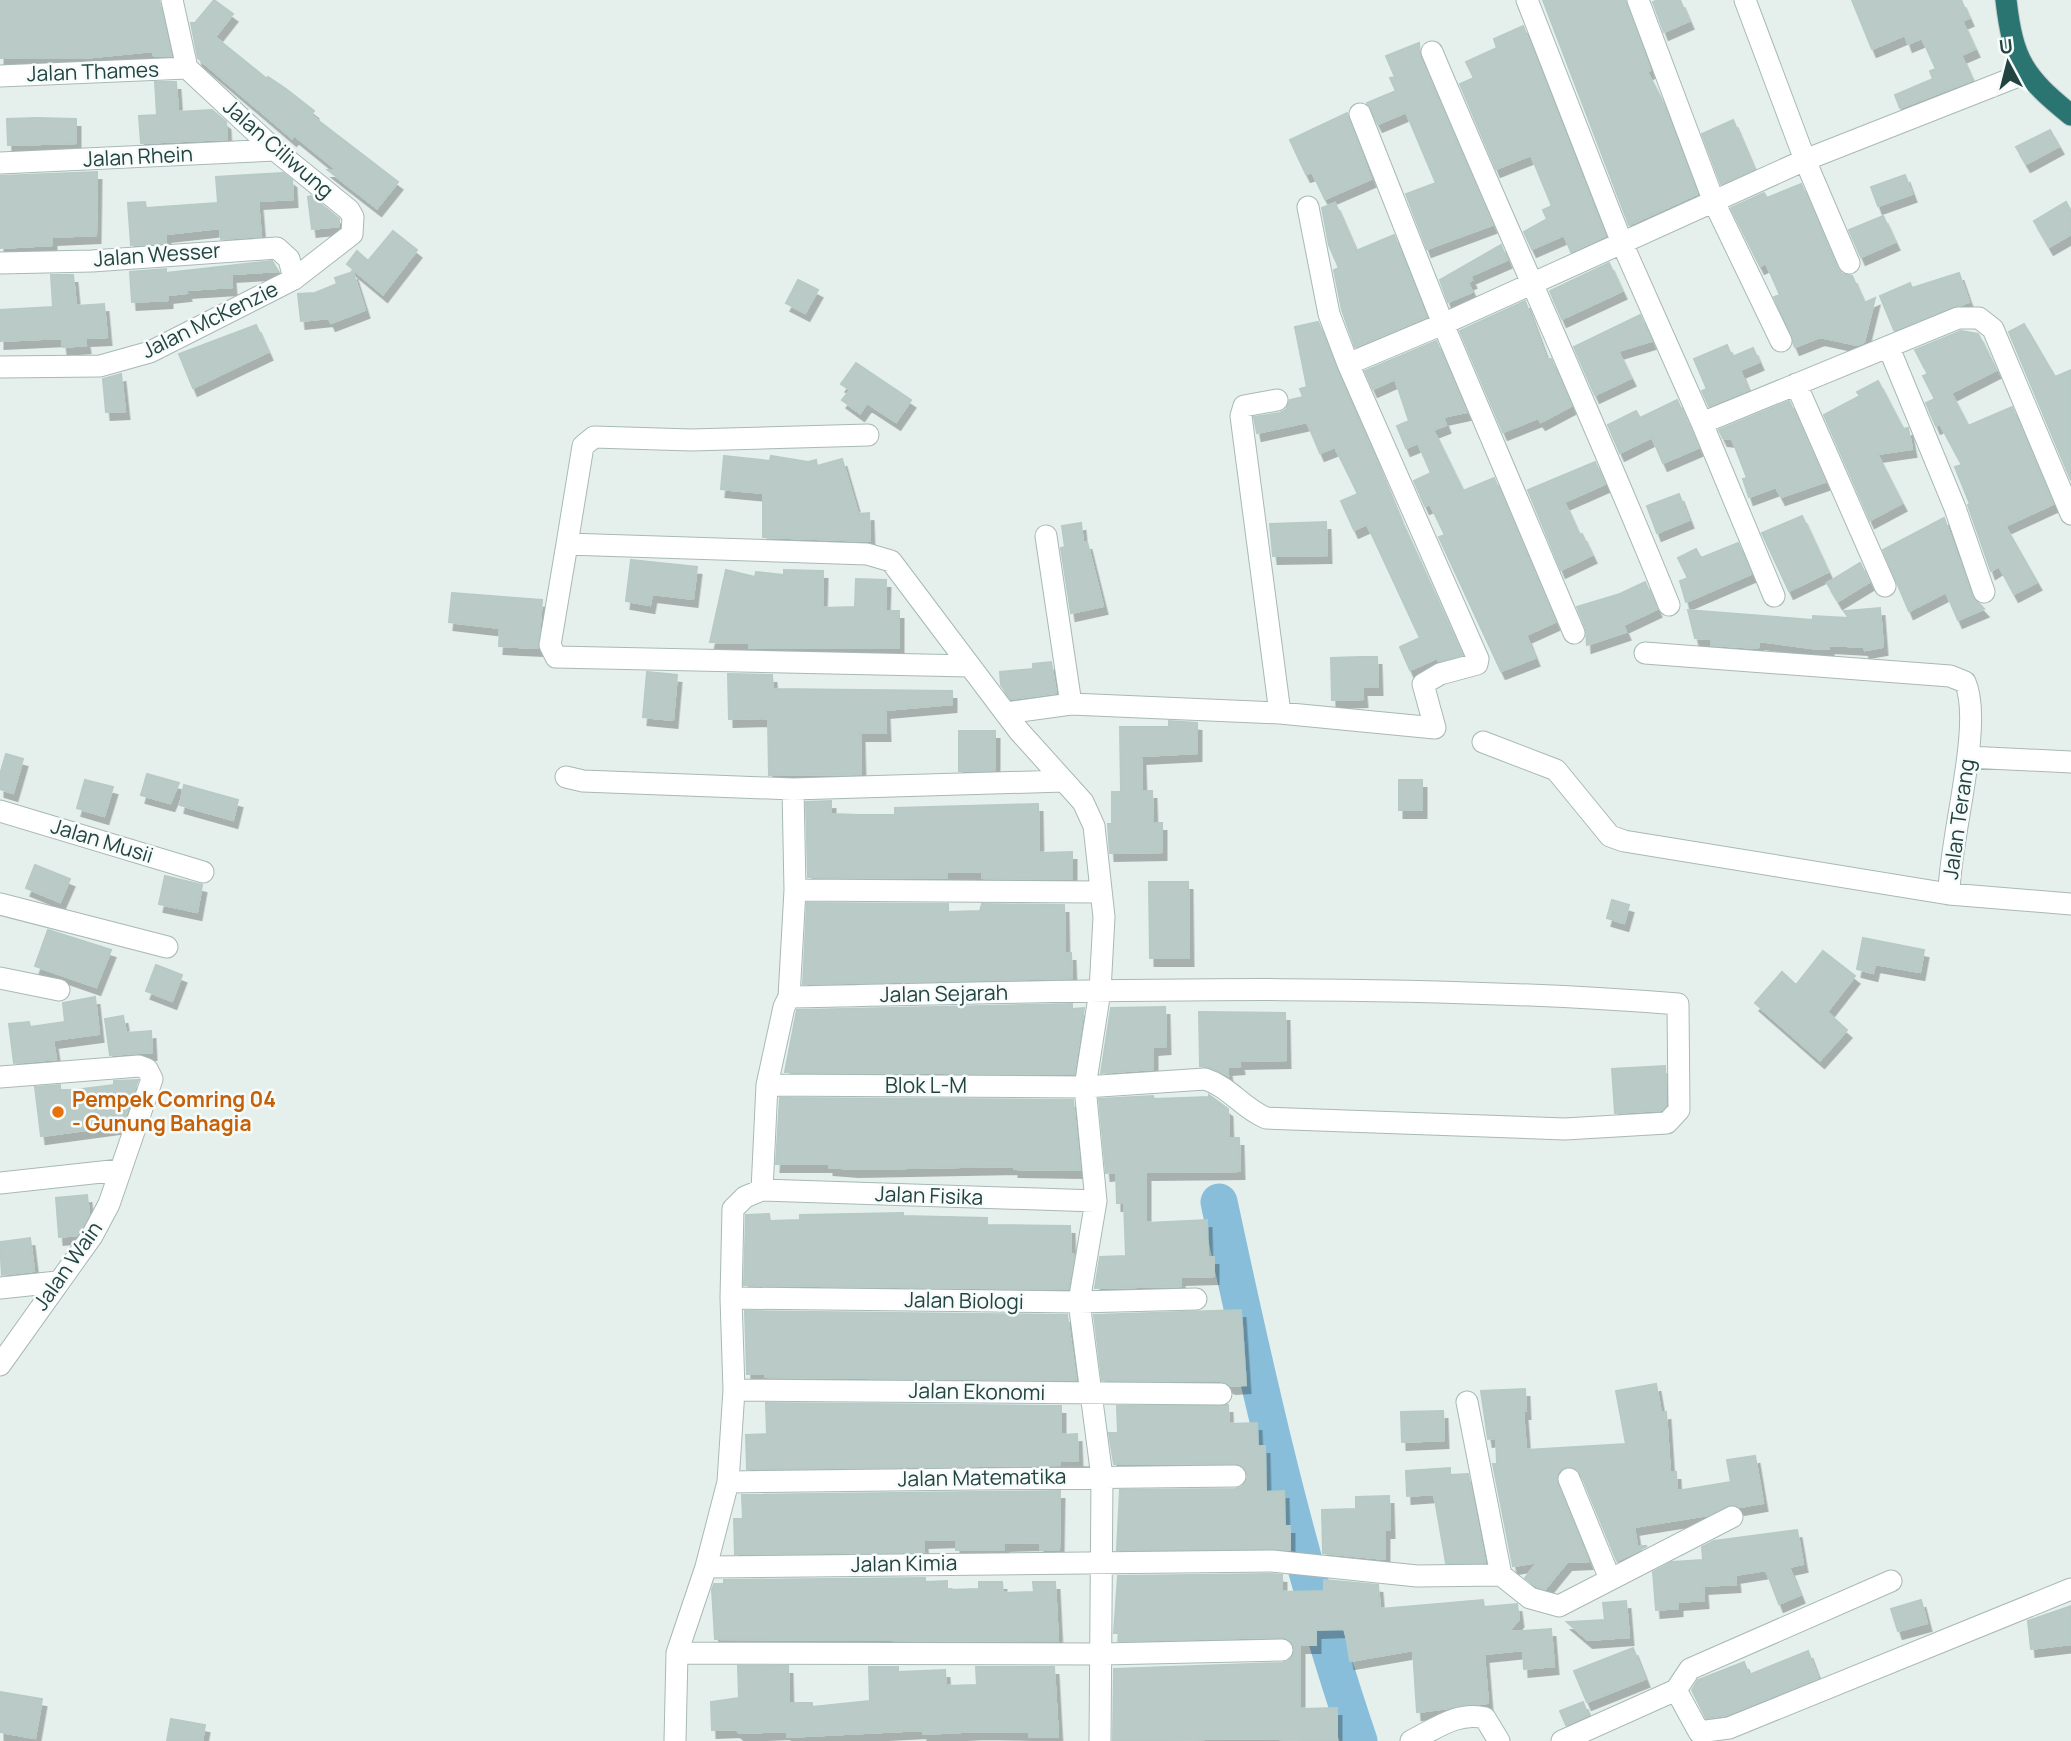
<svg xmlns="http://www.w3.org/2000/svg" width="2071" height="1741" font-family="Manrope,sans-serif">
<style>
.lines{fill:none;stroke-linecap:round;stroke-linejoin:round}
.river{stroke:#88bed9;stroke-width:37}
.building{fill:#bacbc7;stroke:#b7cac6;stroke-width:2;filter:url(#shadow)}
.minor-casing{stroke:#a7b9b6;stroke-width:23}
.highway-casing{stroke:#c1cbca;stroke-width:23}
.minor{stroke:#fff;stroke-width:21}
.highway{stroke:#2a7472;stroke-width:21}
.food-dot{fill:#e8710a;stroke:#f7fbfa;stroke-width:2.5}
.labels{text-anchor:middle;stroke-width:5;stroke-linejoin:round;paint-order:stroke}
.street-label{font-size:21px;fill:#224441;stroke:#f7fbfa}
.food-label{font-size:21px;font-weight:bold;fill:#c56008;stroke:#f7fbfa;text-anchor:start}
</style>
<defs>
<filter id="shadow"><feDropShadow dx="4.5" dy="8" stdDeviation="0" flood-color="#0004"/></filter>
</defs>
<rect width="100%" height="100%" fill="#e5f0ed"/>
<g class="lines">
<path class="river" d="M1219,1202C1258,1384 1299,1565 1359,1741"/>
</g>
<path class="building" d="M0,0H159L171,56H154L153,51L83,58H0Z
M214,0L233,14L215,37L267,79L268,77L286,89L314,111L311,115L398,182L377,208L328,170H337L294,135L292,138L198,58L191,23H195Z
M1543,0H1625L1650,70L1647,72L1661,99L1697,194L1629,225Z
M1658,0H1680L1689,21L1664,32L1653,2Z
M1852,0H1961L1969,18L1962,21L1975,49L1961,55L1972,80L1900,108L1895,95L1933,79L1930,71L1936,69L1922,38L1908,44L1905,35L1872,49Z
M1523,26L1605,236L1571,252L1564,235L1532,249L1524,232L1547,219L1543,210L1552,206L1531,155L1496,169L1460,84L1474,78L1466,62L1497,48L1494,39Z
M1419,43L1420,57L1492,225L1427,249L1406,194L1436,183L1406,112L1378,124L1367,103L1396,91L1390,78L1395,77L1386,56Z
M155,82H176L178,112L212,110L226,122L227,139L141,143L139,116L157,115Z
M1347,113L1371,179L1325,199L1312,172L1306,174L1290,140Z
M37,118L76,119V143L8,145L7,119Z
M1733,120L1754,169L1721,184L1702,134Z
M2050,130L2059,146L2026,164L2016,147Z
M97,172L96,235L52,237V245L0,248V176Z
M283,173L292,180L293,199L258,201L261,236L221,239L220,228L166,234L165,243L131,245L128,203L145,202L146,208L218,203L216,177Z
M1905,175L1912,194L1878,206L1871,187Z
M1801,184L1837,269L1842,274L1852,276L1864,303L1875,298L1864,342L1857,345L1820,337L1795,347L1774,297L1780,295L1766,263L1760,266L1731,208L1764,193L1767,198Z
M311,196L339,219V226L312,229L308,197Z
M2066,202L2071,211V234L2049,247L2034,221Z
M1335,203L1356,251L1394,235L1426,317L1355,347L1342,310L1334,270L1339,268L1329,245L1322,208Z
M1883,216L1895,242L1861,257L1849,230Z
M393,231L417,250L383,294L347,264L357,251L368,261Z
M1501,245L1507,260L1470,276L1472,280L1468,282L1472,292L1448,302L1440,280Z
M272,261L278,271L231,274L232,287L186,290L187,293L168,295V300L132,302L130,272L166,269V273Z
M1609,263L1622,291L1562,319L1550,291Z
M353,272L365,310L331,323L329,318L301,321L298,294L315,293L337,284L335,278Z
M1959,273L1969,302L1894,330L1880,296L1910,283L1912,288Z
M51,275H73L76,306L104,304L107,337L85,338L86,345L63,347L62,338L0,341V310L53,307Z
M798,280L818,290L805,313L786,303Z
M1525,301L1547,360L1551,359L1571,406L1541,422L1538,418L1503,432L1460,331Z
M1640,315L1651,341L1618,351L1631,378L1595,395L1574,347Z
M1318,322L1399,517L1462,655L1439,661L1437,658L1410,670L1400,647L1420,638L1367,524L1354,530L1341,501L1358,494L1335,447L1320,453L1307,422L1257,433L1254,417L1280,413L1286,410L1290,400L1303,397L1300,389L1307,387L1295,327Z
M2024,324L2055,377L2071,370V480L2009,332Z
M256,325L268,352L193,388L179,354Z
M1961,331L1978,334L1996,370L1951,393L1968,426L2012,407L2053,504L2005,526L2037,582L2014,594L1999,566L1991,571L1968,505L1970,504L1955,467L1962,465L1940,424L1936,426L1926,403L1935,399L1923,376L1928,374L1915,350Z
M1436,341L1466,412L1443,417L1446,425L1433,430L1463,491L1494,478L1555,622L1526,635L1535,658L1501,671L1439,537L1445,535L1430,504L1425,506L1414,481L1431,473L1418,443L1406,448L1397,426L1409,421L1395,379L1373,389L1365,371Z
M1727,345L1732,357L1753,348L1759,362L1740,370L1748,390L1709,406L1702,391L1707,389L1694,359Z
M856,363L911,400L896,422L867,403L860,413L842,400L850,390L841,384Z
M121,374L125,411L106,412L103,379Z
M1878,381L1903,429L1908,428L1912,449L1877,454L1902,503L1870,520L1824,415L1860,396L1857,392Z
M1677,400L1698,448L1663,463L1652,437L1620,453L1608,425L1636,411L1640,418Z
M1789,401L1825,482L1781,497L1776,487L1749,497L1743,479L1747,478L1732,439L1723,438L1719,430Z
M724,456L770,461L771,456L808,462L816,460L817,466L842,459L858,514L869,513L870,541L763,537V493L721,489Z
M1595,462L1605,484L1564,502L1579,535L1582,534L1592,555L1561,570L1528,490Z
M1679,494L1689,520L1657,533L1647,506Z
M1802,516L1828,572L1789,591L1762,533Z
M1944,518L1972,596L1984,609L1958,620L1946,592L1909,611L1883,550Z
M1326,522L1327,555L1273,556L1270,524Z
M1081,523L1083,543L1087,542L1103,606L1071,613L1061,548L1065,547L1062,526Z
M1738,543L1751,574L1686,602L1680,581L1688,578L1678,558L1696,549L1701,558Z
M631,560L697,567L693,599L652,594L650,605L626,601Z
M1860,563L1869,582L1838,601L1827,583Z
M726,570L755,577L756,572L784,575V570L823,571L822,608L855,607L856,579L886,580L885,611H899V648H749V643L710,642Z
M1645,582L1657,609L1623,625L1626,632L1587,645L1586,629L1577,607L1620,594Z
M452,593L542,600L538,648L499,646L500,628L449,622Z
M1880,608L1883,647L1865,650L1864,647L1829,645V649L1811,648L1759,641L1758,648L1711,645V639L1695,638L1688,610L1813,620V616L1849,618L1844,611Z
M1361,657H1377L1378,687H1362L1363,699L1332,700L1331,658Z
M1051,662L1056,693L1011,699L1001,685L1000,672L1033,669V664Z
M647,672L677,675L673,720L643,717Z
M728,674L772,675L773,689L952,691V704L885,710L886,733H860L861,774L769,775L768,718L729,719Z
M1169,721L1197,723V753L1141,756L1142,791H1152L1153,823H1162V852L1110,853L1108,824H1112V792H1121L1120,727H1169Z
M959,731H995V770L959,771Z
M6,754L23,759L13,793L0,789V775Z
M147,774L179,783L170,803L141,795Z
M85,780L113,787L104,816L77,808Z
M1399,780H1422V810H1399Z
M184,785L238,800L233,820L180,805Z
M831,801V814L859,815H895V808L1038,804L1039,853L1072,852V879L982,878V871L947,872V878L808,877L806,802Z
M35,865L70,879L60,902L26,888Z
M165,876L202,885L197,912L159,904Z
M1149,882H1188L1189,958H1150Z
M1612,900L1629,905L1624,923L1607,918Z
M807,903L948,904V912L980,911L982,904L1064,905L1065,953H1071L1072,978L803,984Z
M48,930L111,950L96,987L35,966Z
M1863,938L1924,950L1920,972L1875,964L1873,973L1857,969Z
M1823,951L1855,976L1827,1012L1847,1030L1820,1060L1755,1003L1782,972L1796,985Z
M156,965L182,975L172,1001L146,991Z
M95,997L99,1034L53,1040L56,1059L14,1063L9,1024L29,1022L30,1027L65,1022L63,1003Z
M1072,1004V1009L1084,1008L1074,1074L785,1072L797,1010Z
M1165,1007L1166,1046L1153,1047V1069L1101,1073L1111,1008Z
M1199,1012L1285,1013L1286,1060L1239,1061L1240,1066L1227,1067L1228,1075L1210,1067L1200,1066Z
M123,1016L126,1033L151,1031L152,1052L110,1055L105,1019Z
M1665,1066L1666,1105L1661,1110L1615,1113L1612,1069Z
M138,1080L122,1125L41,1136L35,1087L60,1085V1090H75L114,1085V1081Z
M1209,1095L1228,1109L1229,1138H1239L1240,1171L1146,1172V1223L1207,1220L1208,1257H1214V1276L1180,1277L1181,1286L1095,1288L1100,1257L1126,1256L1124,1203H1117L1116,1172L1106,1173L1099,1099L1153,1096L1154,1099L1209,1097Z
M780,1098L1073,1100L1080,1170L1014,1169V1166L854,1169L829,1167V1164H776Z
M87,1195L89,1214L81,1229L77,1235L59,1237L56,1198Z
M903,1213V1216L987,1218V1225L1070,1226L1071,1254L1074,1255L1068,1289L744,1285L746,1215L769,1214L770,1221L800,1220V1215Z
M30,1238L34,1271L2,1275L0,1242Z
M1241,1310L1246,1385L1231,1386L1221,1381L1102,1380L1094,1315Z
M745,1311L1067,1315L1076,1380L765,1377V1374H747Z
M1656,1384L1661,1413L1666,1412L1670,1472H1676L1677,1491L1731,1482L1727,1460L1755,1456L1763,1503L1740,1507L1732,1504L1708,1515L1634,1527L1637,1546H1647L1617,1561L1581,1474L1576,1468L1565,1467L1558,1472L1557,1483L1588,1561L1567,1562L1545,1589L1536,1586L1525,1578L1538,1562L1513,1566L1493,1464H1497L1496,1438L1488,1439L1481,1391L1525,1389L1526,1411H1523L1526,1450L1626,1444L1616,1391Z
M766,1403L1061,1406V1435L1077,1434L1078,1460L1060,1461V1465L747,1469L746,1435L767,1434Z
M1228,1405L1229,1424L1257,1423L1258,1446H1265L1266,1492L1284,1491L1285,1526H1290V1550H1117L1120,1490L1235,1489L1242,1487L1248,1477L1246,1469L1235,1463L1114,1464L1109,1433H1118L1117,1406Z
M1443,1411L1444,1440L1402,1442L1401,1412Z
M1450,1468V1475L1468,1474L1485,1562L1446,1563L1434,1494L1407,1496L1406,1471Z
M1060,1491L1059,1550H1040V1542L1004,1543V1550H956V1539L923,1540L924,1552L735,1554L734,1519H743L742,1495Z
M1389,1496L1390,1530H1385V1559L1323,1553L1322,1510L1356,1509V1497Z
M1797,1530L1803,1564L1789,1567L1800,1595L1779,1604L1766,1570L1735,1575L1736,1584L1703,1586L1704,1600L1678,1602V1608L1656,1610L1653,1572L1672,1562L1703,1560L1702,1547L1714,1541Z
M1271,1574L1282,1575V1592L1324,1591V1580L1378,1585L1380,1609L1483,1600L1484,1607L1517,1604L1519,1619L1508,1632L1551,1629L1554,1666L1524,1669L1523,1650L1484,1654L1488,1703L1417,1712L1413,1650L1350,1661L1345,1629L1316,1630V1645H1300V1709L1337,1708V1741L1251,1738L1113,1741L1114,1669L1282,1663L1289,1661L1295,1650L1293,1643L1282,1637L1119,1641V1633H1114L1118,1576Z
M925,1578V1582L947,1581V1590L979,1589V1582H1002L1003,1593L1034,1592L1033,1582H1055L1058,1641L715,1639L712,1590L714,1584H724V1580Z
M1921,1600L1927,1623L1898,1631L1891,1609Z
M1626,1601L1629,1637L1588,1640L1567,1622L1605,1620L1603,1603Z
M2071,1606V1644L2031,1649L2028,1621Z
M1633,1648L1645,1679L1587,1702L1574,1671Z
M1808,1651L1818,1678L1726,1715L1706,1718L1692,1690L1698,1680L1744,1662L1749,1675Z
M738,1666H788L789,1703H812V1707L870,1701L869,1667H898V1672L945,1670L946,1686L977,1685L976,1667H1054L1058,1737H1029V1732L982,1731L923,1734V1730L787,1737V1731L740,1733L736,1729L712,1730L711,1702L739,1698Z
M0,1692L42,1699L35,1738L0,1732Z
M1583,1702L1588,1715L1566,1725L1560,1711Z
M171,1719L205,1725L202,1741H167Z"/>
<g class="lines">
<g class="minor-casing">
<path id="minor" d="M1527,0L1622,243L1702,423L1774,596
M1638,0L1714,202L1781,341
M1745,0L1805,160L1849,263
M1432,52C1510,237 1594,419 1669,605
M0,76L187,68
M1360,114L1443,324L1574,633
M0,163L275,150
M1308,207L1329,314L1348,364L1443,324L1805,160L2026,73
M0,263L92,261L277,248L289,259L294,279
M1889,348L1955,508L1984,592
M0,367L100,366L150,352L294,279L352,234L353,217L349,210L275,150L187,68L172,0
M1796,384L1885,586
M1277,400L1244,406L1241,416L1280,713
M1702,423L1958,318H1979L1993,329L2071,514
M1046,536L1071,704
M567,544L583,446L594,437L691,440L868,435
M1645,653L1950,676L1965,682C1984,724 1949,840 1949,894
M970,666L556,657L550,645L567,544L867,554L891,561L1019,731L1083,802L1094,826L1104,917L1100,991L1085,1087L1096,1201L1079,1302L1102,1477L1100,1741
M1006,713L1071,704L1280,713L1435,728L1423,684L1440,674L1477,664L1478,659L1348,364
M1483,742L1556,770L1610,836L1624,841L1949,894L2071,904
M1968,757L2071,762
M566,777L583,781L793,789L1064,781
M0,811L203,872
M795,890L1101,892
M0,904L167,947
M0,978L59,990
M0,1077L139,1066L147,1069L152,1079L109,1204L92,1236L0,1365
M767,1085L1085,1087L1205,1079C1230,1087 1242,1108 1266,1118L1565,1129L1667,1123L1679,1110L1678,1004C1383,981 1085,991 789,997
M0,1183L120,1170
M762,1190L1096,1201
M0,1288L57,1282
M731,1298L1079,1302L1196,1299
M734,1390L1221,1394
M1467,1402L1501,1575
M1569,1479L1610,1579
M728,1482L1235,1476
M706,1567L1272,1561L1417,1576L1501,1575L1530,1598L1559,1606L1732,1517
M677,1653L1103,1654L1282,1650
M1676,1690L1690,1669L1891,1581
M675,1741L677,1653L706,1567L728,1482L734,1390L731,1298L733,1209L745,1197L762,1190L767,1085L784,1007L789,997L795,890L793,789
M1411,1741C1435,1729 1458,1711 1485,1718L1499,1741
M1562,1741L1676,1690L1699,1732L1729,1728L2071,1589"/>
</g>
<g class="highway-casing">
<path id="highway" d="M2006,0C2013,61 2024,77 2071,115"/>
</g>
<use href="#minor" class="minor"/>
<use href="#highway" class="highway"/>
</g>
<circle class="food-dot" cx="58" cy="1112" r="7"/>
<g class="labels">
<g class="street-label">
<text transform="translate(93 72) rotate(-2)" y="7">Jalan Thames</text>
<text transform="translate(278 149) rotate(41)" y="7">Jalan Ciliwung</text>
<text transform="translate(138 157) rotate(-3)" y="7">Jalan Rhein</text>
<text transform="translate(157 255) rotate(-4)" y="7">Jalan Wesser</text>
<text transform="translate(210 320) rotate(-26)" y="7">Jalan McKenzie</text>
<text transform="translate(1959 819) rotate(-82)" y="7">Jalan Terang</text>
<text transform="translate(102 841) rotate(17)" y="7">Jalan Musii</text>
<text transform="translate(944 994) rotate(-1)" y="7">Jalan Sejarah</text>
<text x="926" y="1093">Blok L-M</text>
<text transform="translate(929 1196) rotate(2)" y="7">Jalan Fisika</text>
<text transform="translate(68 1266) rotate(-55)" y="7">Jalan Wain</text>
<text transform="translate(964 1301) rotate(1)" y="7">Jalan Biologi</text>
<text transform="translate(977 1392) rotate(1)" y="7">Jalan Ekonomi</text>
<text transform="translate(982 1478) rotate(-1)" y="7">Jalan Matematika</text>
<text transform="translate(904 1564) rotate(-1)" y="7">Jalan Kimia</text>
</g>
<g class="food-label">
<text x="72" y="1107">Pempek Comring 04<tspan x="72" dy="24">- Gunung Bahagia</tspan></text>
</g>
</g>
<g transform="translate(2008 63) rotate(353)" stroke="#f7fbfa" stroke-width="5" paint-order="stroke">
<path d="M0-5L12 26L0 18L-12 26Z" fill="#224441"/>
<text y="-10" font-size="19" font-weight="bold" text-anchor="middle" fill="#224441">U</text>
</g>
</svg>
